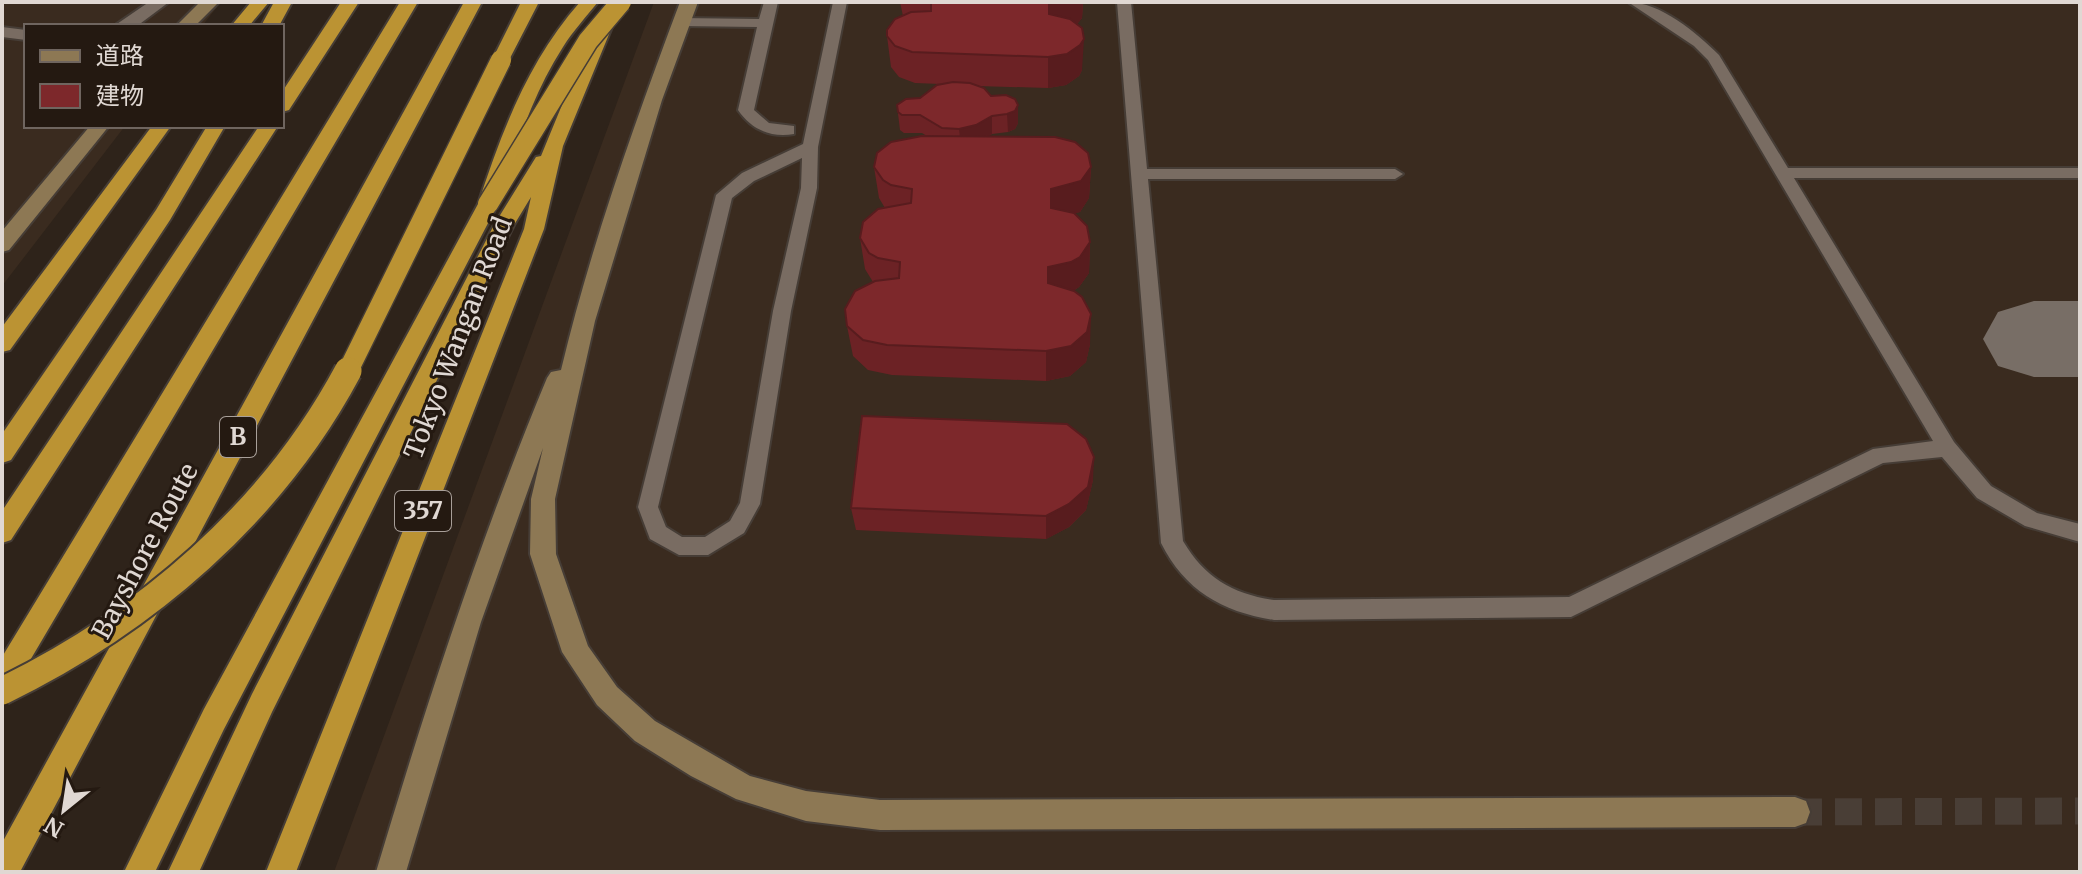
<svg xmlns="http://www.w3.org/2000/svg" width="2082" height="874" font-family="Merriweather,'Noto Sans JP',serif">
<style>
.built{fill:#3a2b1f}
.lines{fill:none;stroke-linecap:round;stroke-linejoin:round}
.taxiway{fill:#786e66;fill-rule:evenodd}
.secondary-tunnel{stroke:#493e36;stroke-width:27;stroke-dasharray:27 13;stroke-linecap:butt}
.lane-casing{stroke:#463d36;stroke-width:4}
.street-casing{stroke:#463d36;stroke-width:4}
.secondary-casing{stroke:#463d36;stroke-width:4}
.highway-casing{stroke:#463d36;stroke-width:4}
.lane{fill:#796c62;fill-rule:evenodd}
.street{fill:#796c62;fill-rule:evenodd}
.secondary{fill:#8d7854;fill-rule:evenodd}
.highway{fill:#bb9333;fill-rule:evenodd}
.highway-bridge-far1-casing{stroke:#463d36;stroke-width:23;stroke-linecap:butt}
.highway-bridge-casing{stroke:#463d36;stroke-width:31;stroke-linecap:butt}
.highway-bridge-far1{stroke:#bb9333;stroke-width:20}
.highway-bridge{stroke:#bb9333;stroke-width:27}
.wall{fill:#6c2225}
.shaded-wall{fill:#581c1e}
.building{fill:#7d282b;stroke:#581c1e;stroke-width:2}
.labels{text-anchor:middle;stroke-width:6;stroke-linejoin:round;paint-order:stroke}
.shield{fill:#241911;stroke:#a89f99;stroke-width:2}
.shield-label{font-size:24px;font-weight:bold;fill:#e0d8d3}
.street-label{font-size:26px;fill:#e0d8d3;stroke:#241911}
</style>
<rect width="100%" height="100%" fill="#2e231a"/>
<path class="built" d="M2,2H221L202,26H26V126H125L2,286Z
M654,2H2080V872H334Z"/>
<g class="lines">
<path class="taxiway" d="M2034,301H2080V377H2034L1998,366L1983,339L1998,312Z"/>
<path class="secondary-tunnel" d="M1795,812L2080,811"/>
<g class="lane-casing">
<path id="lane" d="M764,2H778L754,110L769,123L794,126V134C770,138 751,129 738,110L757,27L680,26L673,22L680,18L759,19Z
M833,2H847L818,147L817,188L791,311L760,504L744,533L708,555H679L650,539L638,507L716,195L742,173L803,144ZM802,158L801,188L773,311L740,503L730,521L705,537H682L666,527L658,507L732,198L754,181Z
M1117,2H1131L1147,169H1395L1403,174L1395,179H1148L1183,541C1205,578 1233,594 1274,600L1569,597L1873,449L1933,441L1708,60L1694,46L1628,2C1660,2 1697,33 1719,55L1788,168H2080V178H1794L1954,442L1991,486L2037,513L2080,524V542L2025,526L1977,498L1942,457L1883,463L1571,617L1274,620C1223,612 1185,591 1161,543Z"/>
</g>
<g class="street-casing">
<path id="street" d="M149,2H169L137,26H114Z
M2,27L26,30V40L2,37Z"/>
</g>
<g class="secondary-casing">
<path id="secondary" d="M200,2H219L195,26H176Z
M680,2H698L662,100L595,321L555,499L556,554L588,646L617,687L655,721L750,776L806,791L880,800L1795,797L1806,801L1810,812L1806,823L1795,827L880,830L806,821L736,799L691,776L635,741L597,705L562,652L530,554L531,499L543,448L481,622L406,872H376C426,705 480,539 547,378L551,372L561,370C591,245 635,122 680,2Z
M90,126H109L9,250L2,252V231Z"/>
</g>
<g class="highway-casing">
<path id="highway" d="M251,2H269L249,26H231Z
M274,2H292L279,26H261Z
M341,2H359L289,110L282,112V92Z
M400,2H418L12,691L2,695V657Z
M464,2H482L20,872H2V843Z
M521,2H539L507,64H495L492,60Z
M580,2H598C586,17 573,31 563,47C532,95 515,150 498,204L224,729L155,872H124L204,709L478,204C502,131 528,61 580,2Z
M603,22L612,27L563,146L544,229L296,872H266L524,229L531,197L514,225L272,712L199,872H168L252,694L494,225L536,157L541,156L594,27Z
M152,126H171L10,350L2,352V327Z
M207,126H225L170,220L11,460L2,463V434L156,210Z
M259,126H278L11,540L2,543V511Z"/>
</g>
<use href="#lane" class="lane"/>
<use href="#street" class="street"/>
<use href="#secondary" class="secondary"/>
<use href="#highway" class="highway"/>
<g class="highway-bridge-far1-casing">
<path id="highway-bridge-far1" d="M488,204L588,41L621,2
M347,373L501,60"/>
</g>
<g class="highway-bridge-casing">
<path id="highway-bridge" d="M2,691C146,621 272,513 348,371"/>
</g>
<use href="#highway-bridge-far1" class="highway-bridge-far1"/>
<use href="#highway-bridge" class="highway-bridge"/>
</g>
<path class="wall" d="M900,2H1083L1082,18L1077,24L1082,70L1079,76L1066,85L1048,88L977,86L991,96L1018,105V123L1015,129L1008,132L992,134L988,136L1091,167L1089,198L1080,212L1074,213L1090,242L1089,273L1079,287L1073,291L1090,344L1086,362L1070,376L1046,381L892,375L868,370L853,356L847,326L873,282L865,269L860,238L885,208L879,198L874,167L927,136L922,133H904L900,130L897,105L920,98L941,84L915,83L899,77L891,67L887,36L903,16Z
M1093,480L1086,510L1069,527L1046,539L856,530L851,508Z"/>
<path class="shaded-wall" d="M1055,2H1083L1082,18L1074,28L1049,34V4Z
M1084,39L1082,70L1079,76L1066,85L1048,88V57Z
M1018,105V123L1015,129L1008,132L1007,114Z
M992,116V134L977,143L961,147L959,129Z
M1091,167L1089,198L1080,212L1051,220V189Z
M1090,242L1089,273L1079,287L1070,293L1047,297L1048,267Z
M1091,314L1090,344L1086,362L1070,376L1046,381V351Z
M1094,457L1093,480L1086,510L1069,527L1046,539V516Z"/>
<path class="building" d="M931,2H1055L1049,4V14L1070,19L1082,28L1084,39L1080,45L1067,54L1048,57L912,52L895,46L887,36V30L895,19L911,12L931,11Z
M953,82L970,83L984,88L991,96L1006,95L1015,99L1018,105L1015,111L1007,114L992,116L976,125L959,129L942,128L920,115H902L898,112L897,105L906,99L920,98L937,85Z
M922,136L1055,137L1075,142L1088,153L1091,167L1081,181L1051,189V208L1074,213L1087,226L1090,242L1080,257L1071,262L1048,267V283L1074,291L1082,297L1091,314L1087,332L1071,346L1046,351L887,345L863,340L847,326L845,309L855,291L875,281L899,278L900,262L878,258L869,253L860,238L863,222L878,209L911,203L912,189L891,185L883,180L874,167L877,153L891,142Z
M862,416L1067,424L1086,439L1094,457L1088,487L1069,504L1046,516L851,508Z"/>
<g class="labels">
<g class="shield">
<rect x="220" y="417" width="36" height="40" rx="6"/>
<rect x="395" y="491" width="56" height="40" rx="6"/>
</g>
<g class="shield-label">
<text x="238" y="445">B</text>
<text x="423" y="519">357</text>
</g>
<g class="street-label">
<text transform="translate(458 338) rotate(-69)" y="9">Tokyo Wangan Road</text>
<text transform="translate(145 551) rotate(-62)" y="9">Bayshore Route</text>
</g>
</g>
<rect width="2082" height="874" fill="none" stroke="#e0d8d3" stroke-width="8"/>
<rect x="24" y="24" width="260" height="104" fill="#241911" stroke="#6f655f" stroke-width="2"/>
<rect x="40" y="50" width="40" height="12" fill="#8d7854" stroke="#6f655f" stroke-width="2"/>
<text x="96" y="64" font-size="24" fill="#e0d8d3">道路</text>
<rect x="40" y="84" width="40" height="24" fill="#7d282b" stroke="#6f655f" stroke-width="2"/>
<text x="96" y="104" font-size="24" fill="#e0d8d3">建物</text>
<g transform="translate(64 810) rotate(210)" stroke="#241911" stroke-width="6" paint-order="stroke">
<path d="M0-6L14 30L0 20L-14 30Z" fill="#e0d8d3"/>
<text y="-12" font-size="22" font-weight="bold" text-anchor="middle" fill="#e0d8d3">N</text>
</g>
</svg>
